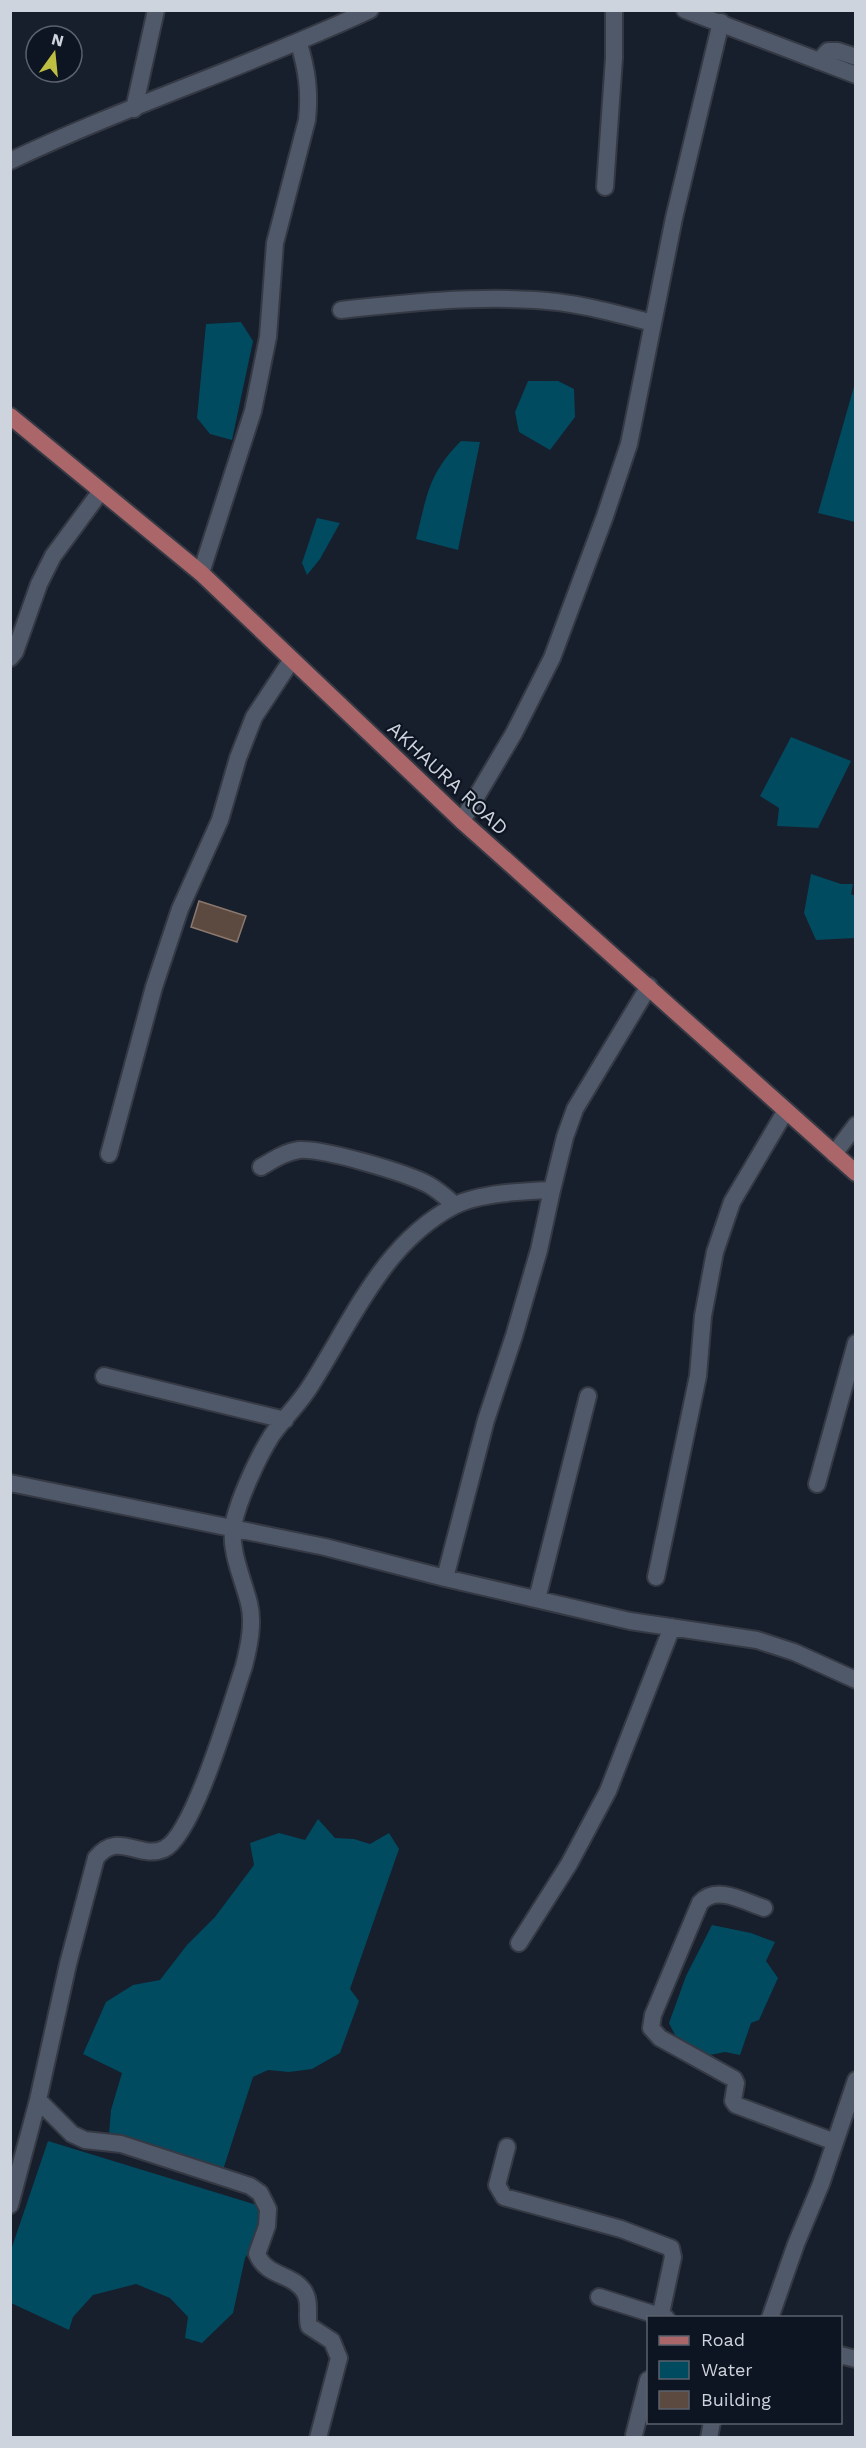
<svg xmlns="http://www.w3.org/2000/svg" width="866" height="2448" font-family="'Work Sans',sans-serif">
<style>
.water{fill:#004b60}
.building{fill:#5c4a40;stroke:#8b786d;stroke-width:1.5}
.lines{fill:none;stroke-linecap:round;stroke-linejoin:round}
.minor-casing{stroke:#343944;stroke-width:20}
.tertiary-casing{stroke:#343944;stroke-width:20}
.primary-casing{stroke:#343944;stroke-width:20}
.minor{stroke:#505969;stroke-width:16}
.tertiary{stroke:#505969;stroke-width:16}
.primary{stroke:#aa6669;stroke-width:16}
.labels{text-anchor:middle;stroke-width:4.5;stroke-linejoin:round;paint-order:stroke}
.street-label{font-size:20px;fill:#ced4dd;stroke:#0e1522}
</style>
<rect width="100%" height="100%" fill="#171e2c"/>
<path class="water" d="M241,322L253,341L232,440L210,434L197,418L206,324Z
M528,381H558L574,389L575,417L550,450L519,432L515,412Z
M855,383V522L818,513Z
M461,441L480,442L458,550L416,539C427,496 428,474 461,441Z
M317,518L340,523L320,559L307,575L302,563Z
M791,737L851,761L818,828L777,826L779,808L760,796Z
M811,874L841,884H853L851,894L855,896V938L816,940L804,913Z
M318,1819L335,1838L354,1839L370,1844L389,1833L399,1849L350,1989L359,2001L340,2053L312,2069L289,2072L268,2070L253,2077L223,2170L109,2134L111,2110L122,2073L83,2054L106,2002L133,1985L160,1980L187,1945L215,1917L254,1865L250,1843L279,1833L305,1840Z
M712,1925L751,1933L775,1942L766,1961L778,1978L759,2020L751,2023L740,2055L725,2052L710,2055L681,2047L669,2023L686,1976Z
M48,2141L260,2206L258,2238L245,2258L233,2313L202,2343L185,2338L188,2317L170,2298L136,2284L93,2295L73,2317L69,2330L11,2303V2250Z"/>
<path class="building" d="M199,901L246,916L237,942L191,927Z"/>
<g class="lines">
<g class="minor-casing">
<path id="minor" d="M819,61L828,51H838L856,57
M134,109L156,10
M605,187L614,58V10
M341,310C406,303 470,296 535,300C575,302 614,313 653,323
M201,573L253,411L268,337L275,243L307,120C310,92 307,70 299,44
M10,658L15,652L39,584L53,556L101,491
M462,821L514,733L552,658L605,516L629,444L674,218L721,22
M109,1154L154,987L180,909L220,820L238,758L254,717L291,661
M834,1154L856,1125
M261,1167C273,1160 285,1152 299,1150C323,1148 407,1173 429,1185C438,1190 447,1198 455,1205
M104,1376L285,1420
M10,1483L325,1547L445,1578L630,1621L757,1640L794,1652L856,1680
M817,1484L856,1343
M656,1577L698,1376L703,1316L715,1252L732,1202L785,1112
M445,1578L486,1420L514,1336L539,1250L552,1190
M537,1599L588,1396
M764,1908C745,1902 716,1884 700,1903L653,2015L651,2028L660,2038L734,2079L736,2083L733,2101L736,2105L835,2142
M519,1943L569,1864L608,1791L672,1627
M38,2100L72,2134L85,2140L121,2144L250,2186L260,2193L268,2209L267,2226L257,2254C267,2278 294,2273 305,2293C311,2304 306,2315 309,2326L332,2341L339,2358L318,2438
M507,2147L497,2185L504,2197L621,2229L671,2248L673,2257L660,2318
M10,2205L38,2100L68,1964L96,1858C118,1830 139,1860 164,1849C194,1835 232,1701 244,1666C249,1646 254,1623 249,1603C243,1579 230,1552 233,1527C237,1502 258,1457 272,1435C284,1418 300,1403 311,1385C352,1321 383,1243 454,1206C478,1193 525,1191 552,1190L565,1137L575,1109L649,986
M599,2297L666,2318
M770,2318L796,2244L821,2184L856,2080
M840,2355L856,2359
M634,2435L648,2380
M709,2438L712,2422"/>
</g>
<g class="tertiary-casing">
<path id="tertiary" d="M685,10L856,75
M10,161C128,105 252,65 370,10"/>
</g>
<g class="primary-casing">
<path id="primary" d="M10,416L201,573L462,821L856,1173"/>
</g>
<use href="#minor" class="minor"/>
<use href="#tertiary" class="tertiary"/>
<use href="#primary" class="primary"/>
</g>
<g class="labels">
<g class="street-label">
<text transform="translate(448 778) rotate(43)" y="7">AKHAURA ROAD</text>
</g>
</g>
<rect width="866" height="2448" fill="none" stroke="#ced4dd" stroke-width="24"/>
<rect x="647" y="2316" width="195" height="108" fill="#0e1522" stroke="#5b616d" stroke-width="1.5"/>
<rect x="659" y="2336" width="30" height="9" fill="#aa6669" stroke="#5b616d" stroke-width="1.5"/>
<text x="701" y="2346" font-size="18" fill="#ced4dd">Road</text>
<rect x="659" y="2361" width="30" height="18" fill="#004b60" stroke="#5b616d" stroke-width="1.5"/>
<text x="701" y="2376" font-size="18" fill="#ced4dd">Water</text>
<rect x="659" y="2391" width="30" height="18" fill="#5c4a40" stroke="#5b616d" stroke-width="1.5"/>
<text x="701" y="2406" font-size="18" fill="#ced4dd">Building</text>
<g transform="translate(54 54) rotate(15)"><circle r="28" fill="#0e1522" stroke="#5b616d" stroke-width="1.5"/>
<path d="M0-4.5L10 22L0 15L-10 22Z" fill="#bebf42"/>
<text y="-9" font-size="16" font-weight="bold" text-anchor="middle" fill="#ced4dd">N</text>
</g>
</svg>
